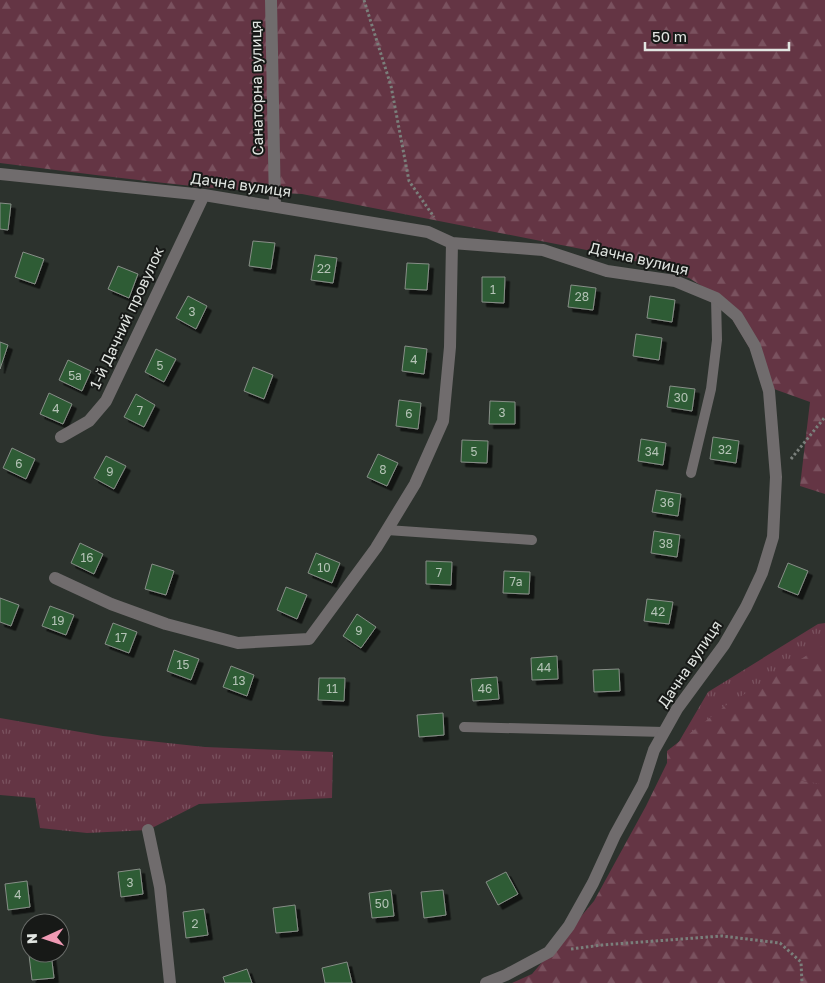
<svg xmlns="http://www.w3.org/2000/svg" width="825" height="983" font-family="'Golos Text',sans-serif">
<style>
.grass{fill:url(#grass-tufts)}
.forest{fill:url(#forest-firs)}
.building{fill:#2d5c35;stroke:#878e87;filter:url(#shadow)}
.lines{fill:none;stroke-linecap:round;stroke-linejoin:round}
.path{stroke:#7a7f7b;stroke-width:3;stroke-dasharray:2.5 2.5;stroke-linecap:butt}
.lane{stroke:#706c6d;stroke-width:10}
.street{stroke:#706c6d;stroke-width:12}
.labels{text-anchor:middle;stroke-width:4;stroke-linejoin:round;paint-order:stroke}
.number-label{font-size:12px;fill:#b4c3b6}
.street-label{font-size:15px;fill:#e1e5e1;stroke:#171917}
</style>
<defs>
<pattern id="grass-tufts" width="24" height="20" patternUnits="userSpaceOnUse" patternTransform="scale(1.25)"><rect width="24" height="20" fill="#643544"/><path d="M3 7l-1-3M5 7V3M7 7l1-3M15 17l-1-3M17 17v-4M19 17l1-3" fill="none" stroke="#7a525f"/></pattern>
<pattern id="forest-firs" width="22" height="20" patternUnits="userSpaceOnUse" patternTransform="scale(1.25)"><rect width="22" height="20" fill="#643544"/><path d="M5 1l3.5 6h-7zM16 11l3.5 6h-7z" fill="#7a525f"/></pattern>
<filter id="shadow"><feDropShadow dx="4.5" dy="4.5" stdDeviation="0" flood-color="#0009"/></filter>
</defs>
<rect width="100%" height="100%" fill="#2c322d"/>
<path class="grass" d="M825,623V798L667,762L708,692L818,624Z
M0,718L103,736L205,747L333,752L332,798L199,804L148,830L87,833L40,828L35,798L0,795Z"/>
<path class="forest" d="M0,0H825V494L800,486L810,402L774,389L719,297L689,278L622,257L302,194C201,190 100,175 0,163Z
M822,646H825V785L794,779L825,786V983H512L532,974L594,901L646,806L667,763V751L725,706Z"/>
<path class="building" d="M0,203L11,204L8,230L0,229Z
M253,241L275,243L271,269L249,266Z
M23,252L44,259L35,284L15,277Z
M315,255L337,258L333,283L311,280Z
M407,263L429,264L427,290L405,289Z
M118,266L138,274L129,298L108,289Z
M482,277H505L504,303L482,302Z
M571,285L596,288L593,310L568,307Z
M188,296L207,306L196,329L176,318Z
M650,296L675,300L672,322L647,318Z
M636,334L662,338L659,360L633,356Z
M0,342L8,345L0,369Z
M405,346L427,349L424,374L402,371Z
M156,349L176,359L164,382L145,372Z
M68,360L91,371L82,391L59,380Z
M253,367L273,375L264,399L244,391Z
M670,386L695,389L692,411L667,407Z
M49,393L72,404L63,424L40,414Z
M136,394L155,405L144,427L124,417Z
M399,400L421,403L418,429L396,426Z
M490,401L515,402V424H489Z
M713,437L739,441L736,463L710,459Z
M641,439L666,443L663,465L638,461Z
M462,440L488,441L487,463L461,462Z
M12,448L35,459L26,479L3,468Z
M378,454L398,463L387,486L367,477Z
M106,456L126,466L114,489L94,478Z
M656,490L681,494L678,516L652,512Z
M654,531L680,535L677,557L651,553Z
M80,543L103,554L94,574L71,563Z
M316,553L340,563L332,583L308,573Z
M426,561L452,562L451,585L426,584Z
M788,563L808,571L798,595L778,587Z
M152,564L174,571L166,595L145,589Z
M504,571L530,572L529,594L503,593Z
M286,587L307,595L297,619L277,610Z
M0,598L19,605L11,626L0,622Z
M647,599L673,602L669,624L644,621Z
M50,606L74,615L66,635L42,626Z
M357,614L376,627L361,648L343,636Z
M113,623L137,632L129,653L105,644Z
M174,650L199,659L191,680L167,671Z
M557,656L558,679L532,680L531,658Z
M231,666L254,675L247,696L223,687Z
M619,669L620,691L594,692L593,670Z
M497,677L499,699L473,701L471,679Z
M319,678H345L344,701L318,700Z
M443,713L444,735L419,737L417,715Z
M140,869L143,894L121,897L118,872Z
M506,872L518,894L498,905L486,882Z
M27,881L30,907L8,910L5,884Z
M391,890L394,916L372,918L369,893Z
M443,890L446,915L424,918L421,892Z
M295,905L298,931L276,933L273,908Z
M204,909L208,935L186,938L183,912Z
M51,953L54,978L32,980L29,955Z
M347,962L352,983H325L322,968Z
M247,969L252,983H225L223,977Z"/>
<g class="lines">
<path class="path" d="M364,0L391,86L409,181L434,217
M791,459L825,417
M571,949L602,945L722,936L780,943L801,962L802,983"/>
<path class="lane" d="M691,473L711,389L717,340L716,298
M387,530L532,540
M464,727L664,732"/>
<path class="street" d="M271,0L275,206
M0,174L204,195L428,232L452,243L543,250L607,271L675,281L716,298L737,316L755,346L769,391L776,477L773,537L762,573L746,607L724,645L677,709L654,750L643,784L615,835L593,883L569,926L549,952L506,975L486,983
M61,437L89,421L106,401L204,195
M55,578L111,604L166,624L238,643L309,639L376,548L387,530L415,484L443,421L450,347L452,243
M148,830L160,887L170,983"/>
</g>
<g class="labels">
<g class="number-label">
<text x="324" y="273">22</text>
<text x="493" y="294">1</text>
<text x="582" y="301">28</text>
<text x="192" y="316">3</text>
<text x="414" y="364">4</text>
<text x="160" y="370">5</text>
<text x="75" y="380">5а</text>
<text x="681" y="402">30</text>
<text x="56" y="413">4</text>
<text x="140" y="415">7</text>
<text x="502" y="417">3</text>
<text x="409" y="418">6</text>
<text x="725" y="454">32</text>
<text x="474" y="456">5</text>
<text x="652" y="456">34</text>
<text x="19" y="468">6</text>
<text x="383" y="474">8</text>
<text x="110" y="476">9</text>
<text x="667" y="507">36</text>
<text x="666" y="548">38</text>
<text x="87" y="562">16</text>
<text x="324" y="572">10</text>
<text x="439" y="577">7</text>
<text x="516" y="586">7а</text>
<text x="658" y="616">42</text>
<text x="58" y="625">19</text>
<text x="359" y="635">9</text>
<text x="121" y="642">17</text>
<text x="183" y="669">15</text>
<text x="544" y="672">44</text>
<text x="239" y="685">13</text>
<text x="332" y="693">11</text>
<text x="485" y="693">46</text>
<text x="130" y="887">3</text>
<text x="18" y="899">4</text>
<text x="382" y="908">50</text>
<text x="195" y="928">2</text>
</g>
<g class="street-label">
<text transform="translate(257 88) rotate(-91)" y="5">Санаторна вулиця</text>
<text transform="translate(241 185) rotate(8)" y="5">Дачна вулиця</text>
<text transform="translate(639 259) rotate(13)" y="5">Дачна вулиця</text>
<text transform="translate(127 318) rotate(-65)" y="5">1-й Дачний провулок</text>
<text transform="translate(690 664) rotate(-56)" y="5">Дачна вулиця</text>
</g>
</g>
<g transform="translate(45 938) rotate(267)"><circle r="24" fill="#171917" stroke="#686b68"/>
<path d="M0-4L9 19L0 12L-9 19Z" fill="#f09ab4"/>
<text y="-8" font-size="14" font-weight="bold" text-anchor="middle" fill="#e1e5e1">N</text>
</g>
<path d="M645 42v8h144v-8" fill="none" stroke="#e1e5e1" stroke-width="2.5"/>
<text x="652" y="42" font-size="15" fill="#e1e5e1" stroke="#171917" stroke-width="4" paint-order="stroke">50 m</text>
</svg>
